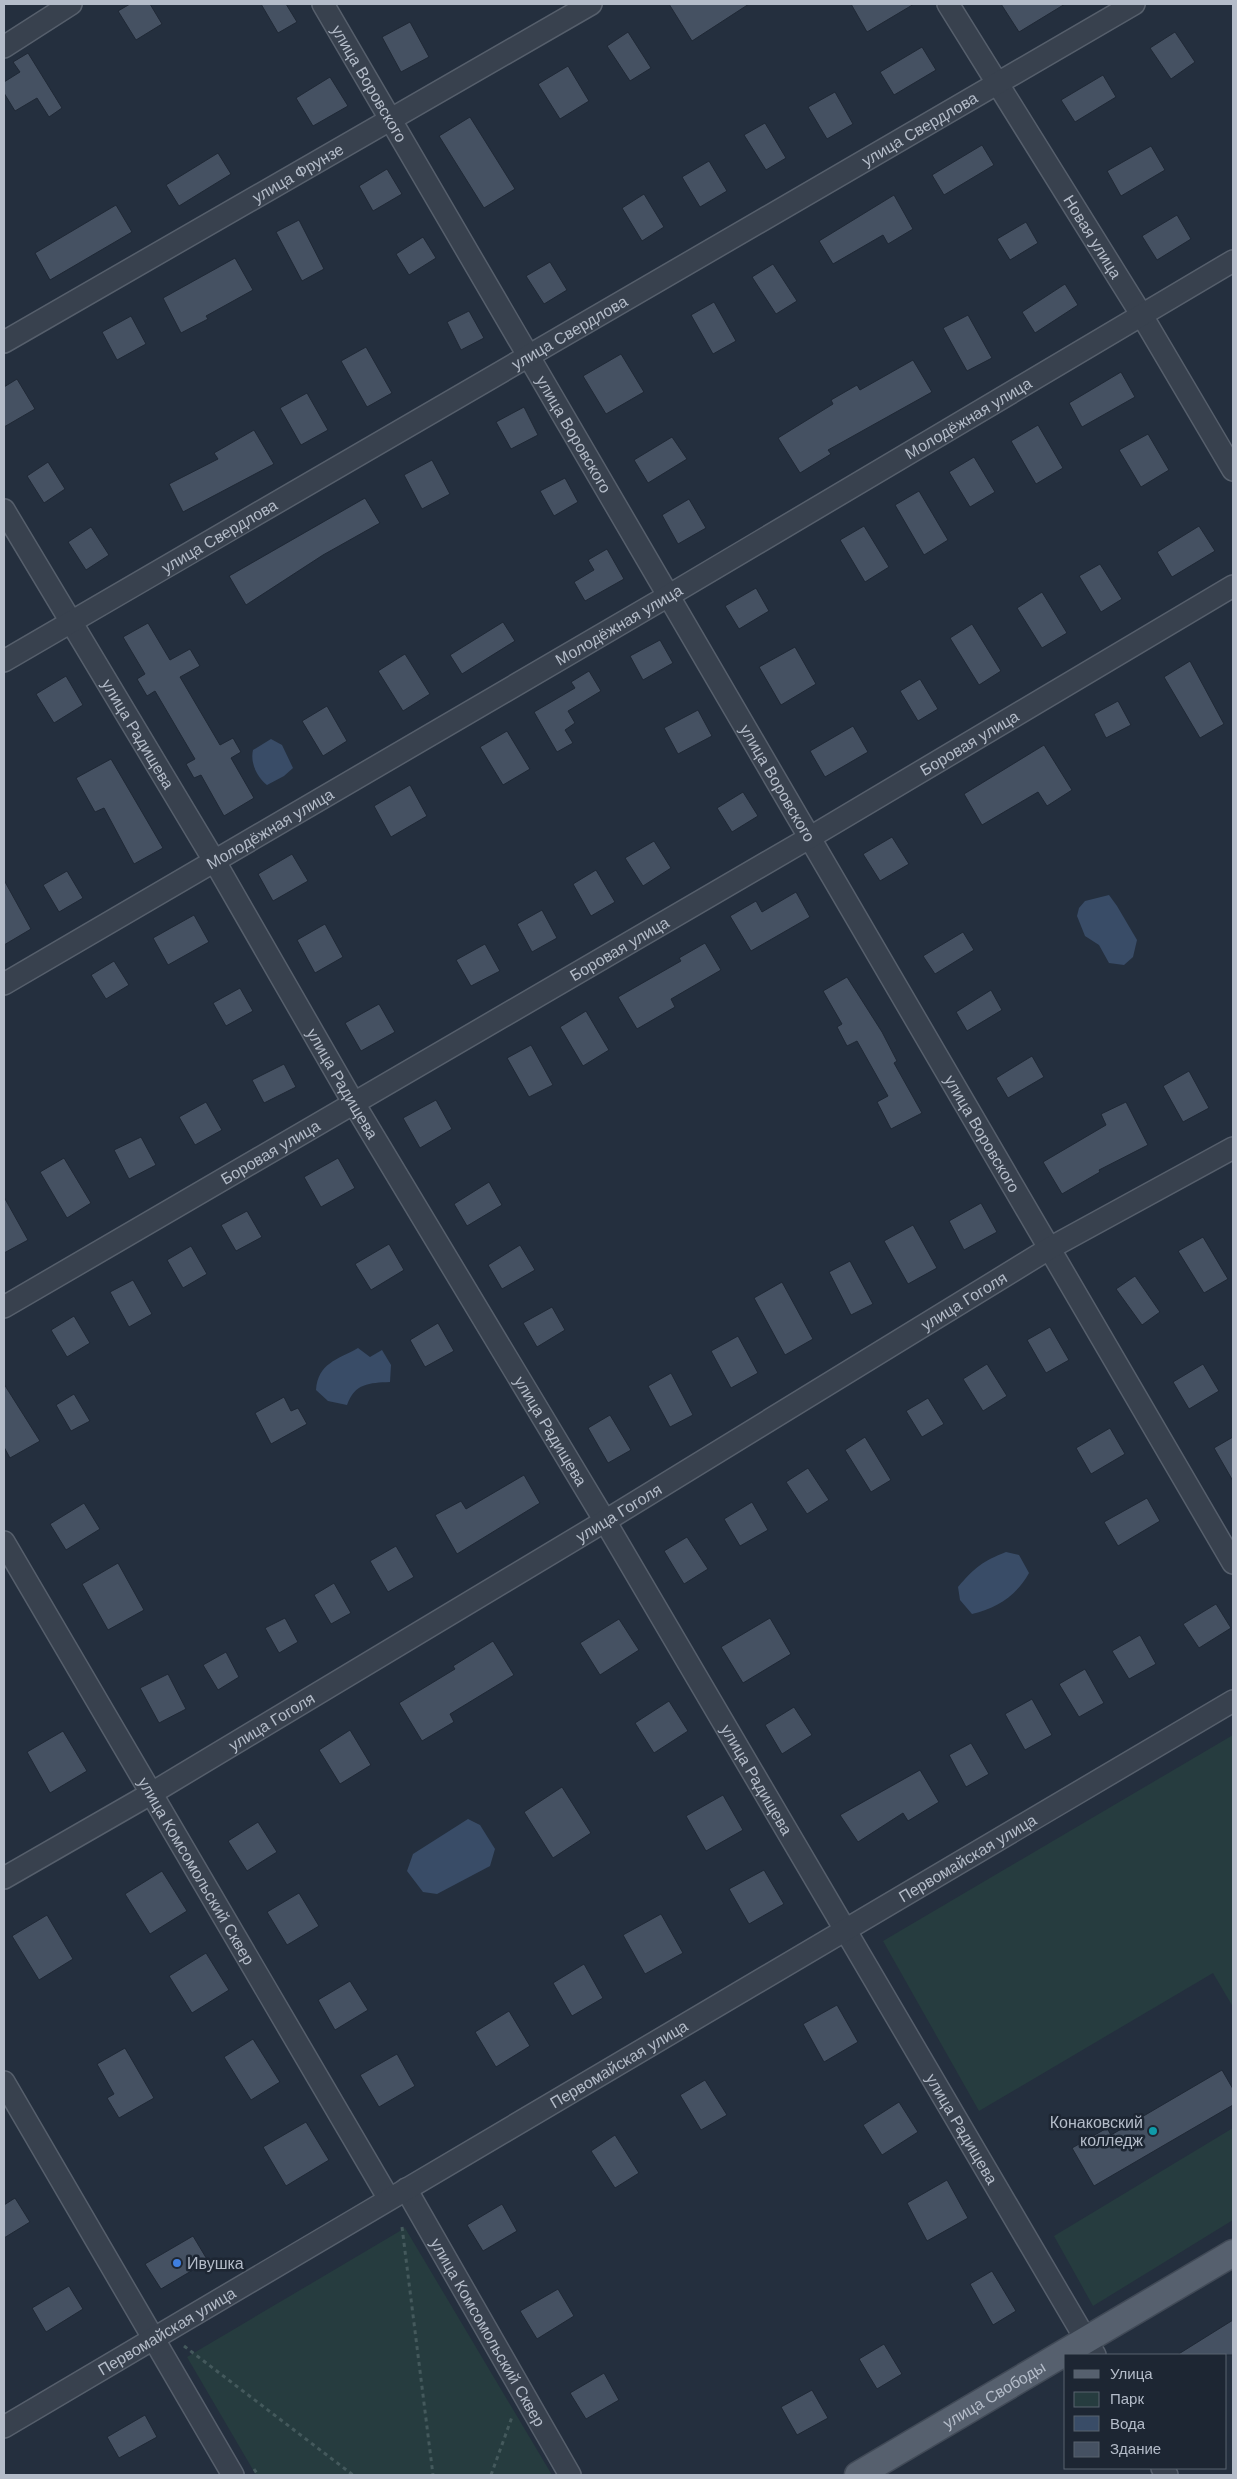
<svg xmlns="http://www.w3.org/2000/svg" width="1237" height="2479" font-family="Arial,sans-serif">
<style>
.green{fill:#263c3f}
.water{fill:#394c67}
.building{fill:#455162;stroke:#1f2835}
.lines{fill:none;stroke-linecap:round;stroke-linejoin:round}
.minor-casing{stroke:#565f6c;stroke-width:24}
.major-casing{stroke:#414a57;stroke-width:29}
.path{stroke:#44595c;stroke-width:3;stroke-dasharray:4 4;stroke-linecap:butt}
.minor{stroke:#38414e;stroke-width:21}
.major{stroke:#56606e;stroke-width:26}
.culture-dot{fill:#0f9aa8;stroke:#1d2633;stroke-width:2}
.shop-dot{fill:#3f7fe0;stroke:#1d2633;stroke-width:2}
.labels{text-anchor:middle;stroke-width:5;stroke-linejoin:round;paint-order:stroke}
.street-label{font-size:16px;fill:#b4bcc9;stroke:#1d2633}
.poi-label{font-size:16px;fill:#b4bcc9;stroke:#1d2633;text-anchor:end}
</style>
<rect width="100%" height="100%" fill="#242f3e"/>
<path class="green" d="M1233,1735V2007L1213,1973L979,2111L883,1941Z
M1233,2128V2220L1093,2306L1054,2236Z
M405,2228L552,2475H256L187,2357Z"/>
<path class="water" d="M271,739L282,745L293,768L284,776L267,785C257,777 250,763 253,750Z
M1109,895L1117,906L1137,940L1133,957L1124,965L1109,963L1099,945L1085,936L1077,916L1079,908L1085,901Z
M358,1348L370,1357L382,1350L391,1365L390,1382C369,1383 355,1383 347,1405L328,1401L316,1390C318,1363 337,1360 358,1348Z
M1006,1552L1019,1555L1029,1573C1016,1596 997,1608 972,1614L960,1600L958,1587C974,1568 983,1561 1006,1552Z
M468,1819L480,1825L495,1849L490,1866L437,1894L423,1892L407,1871L413,1854Z"/>
<path class="building" d="M130,4H150L162,24L136,40L118,11Z
M261,4H286L297,22L278,33Z
M669,4H749L692,41Z
M851,4H914L867,32Z
M1001,4H1065L1019,32Z
M410,22L429,57L401,72L382,37Z
M628,32L651,68L630,81L607,46Z
M1175,32L1195,62L1171,79L1150,48Z
M922,47L936,70L894,95L880,72Z
M28,53L62,108L49,117L37,98L15,111L4,93V82L20,72L13,62Z
M568,66L589,101L560,119L538,84Z
M1103,75L1116,97L1075,122L1061,100Z
M330,77L348,106L313,126L296,98Z
M835,92L853,124L827,139L808,107Z
M470,117L515,189L484,208L439,136Z
M765,123L786,158L766,170L744,135Z
M982,145L994,165L944,195L932,175Z
M1151,146L1165,170L1121,196L1107,171Z
M218,153L231,174L179,206L166,185Z
M709,161L727,191L700,207L682,177Z
M387,169L402,194L373,211L359,186Z
M644,194L664,227L642,241L622,208Z
M894,195L913,229L888,244L883,235L833,264L819,241Z
M116,205L132,232L50,280L35,253Z
M1177,215L1191,239L1157,260L1142,236Z
M299,220L324,269L302,281L276,232Z
M1026,222L1038,243L1010,260L997,239Z
M423,237L436,258L409,275L396,254Z
M235,258L253,290L206,316L208,319L181,333L163,298Z
M550,262L567,290L544,304L526,276Z
M773,264L797,301L776,314L752,277Z
M1065,284L1078,305L1035,333L1022,312Z
M714,302L736,341L713,354L691,315Z
M469,311L484,338L461,350L447,322Z
M968,315L992,358L967,371L943,328Z
M131,316L146,344L117,360L102,332Z
M366,347L392,393L367,407L341,361Z
M621,354L644,392L606,414L583,376Z
M913,360L932,392L828,450L831,454L800,473L778,438L833,404L831,400L857,385L860,390Z
M1121,372L1135,397L1082,427L1069,403Z
M17,379L35,409L4,427V387Z
M307,393L328,430L301,445L280,408Z
M524,407L538,435L511,449L496,422Z
M1038,425L1063,468L1036,484L1011,441Z
M254,430L274,464L183,512L169,484L218,459L214,453Z
M1148,434L1169,470L1141,487L1119,450Z
M672,437L687,459L648,483L634,460Z
M974,457L995,492L970,507L949,472Z
M432,460L450,494L422,509L404,475Z
M48,462L65,489L44,503L27,476Z
M565,478L578,502L554,516L540,491Z
M919,491L948,540L924,555L895,505Z
M365,498L380,523L323,555L246,605L229,576Z
M689,499L706,528L678,544L662,515Z
M864,526L889,567L865,582L840,540Z
M1199,526L1215,551L1172,577L1157,552Z
M91,527L109,555L86,570L68,542Z
M607,549L624,579L585,601L574,582L594,570L588,560Z
M1100,564L1122,599L1101,612L1079,576Z
M756,588L769,611L739,629L725,606Z
M1042,592L1067,633L1042,648L1017,608Z
M503,622L515,641L462,674L450,655Z
M148,623L170,660L190,649L200,666L180,677L220,745L233,738L241,752L231,758L254,798L224,816L201,775L194,778L186,764L195,759L155,691L147,696L137,679L145,674L123,637Z
M972,624L1001,671L979,685L950,638Z
M660,640L673,663L643,680L630,656Z
M795,647L816,684L781,705L759,667Z
M405,654L430,694L403,711L378,671Z
M1190,661L1224,724L1200,738L1164,677Z
M589,671L601,691L568,711L575,723L565,730L573,743L557,752L534,712L575,688L571,682Z
M66,676L83,705L54,723L36,694Z
M920,679L938,709L918,721L900,691Z
M1118,701L1131,725L1106,738L1094,714Z
M327,706L347,741L323,756L302,721Z
M698,710L712,736L678,754L664,728Z
M853,726L868,752L825,777L810,751Z
M507,731L530,769L503,785L480,747Z
M1044,745L1072,790L1047,806L1038,792L982,825L964,794Z
M111,759L163,848L134,864L104,808L95,812L76,778Z
M410,785L427,816L391,837L374,806Z
M743,792L758,816L732,832L717,808Z
M892,837L909,864L880,881L863,854Z
M654,841L671,868L643,886L625,858Z
M292,854L308,881L273,901L258,874Z
M596,870L615,902L591,916L573,884Z
M67,871L83,898L59,912L43,885Z
M4,880L31,929L4,945Z
M796,892L810,917L751,951L730,916L756,901L762,912Z
M542,910L557,938L532,952L517,924Z
M194,915L209,942L168,965L153,938Z
M325,924L343,957L315,973L297,940Z
M963,932L974,950L935,974L923,956Z
M705,943L721,970L671,999L675,1007L637,1029L618,997L681,961L679,958Z
M485,944L500,971L471,986L456,960Z
M114,961L129,985L106,999L91,975Z
M847,977L882,1032L897,1061L894,1063L922,1113L891,1129L877,1102L888,1096L857,1041L847,1046L837,1027L842,1024L823,991Z
M240,988L253,1011L226,1026L213,1003Z
M991,990L1002,1010L967,1031L956,1012Z
M379,1004L395,1032L361,1051L345,1023Z
M586,1011L609,1050L583,1066L560,1027Z
M531,1045L553,1085L529,1097L507,1058Z
M1032,1056L1044,1077L1008,1098L996,1078Z
M284,1064L296,1087L264,1103L252,1080Z
M1189,1071L1209,1108L1183,1122L1163,1086Z
M436,1100L452,1129L420,1148L403,1118Z
M206,1102L222,1130L195,1145L179,1117Z
M1126,1102L1148,1145L1099,1170L1100,1172L1062,1194L1043,1162L1106,1125L1101,1114Z
M141,1137L156,1165L129,1179L114,1150Z
M64,1158L91,1203L67,1218L40,1172Z
M338,1158L355,1188L321,1207L304,1177Z
M489,1182L502,1205L467,1226L454,1204Z
M4,1197L28,1240L4,1253Z
M981,1203L997,1232L964,1250L949,1221Z
M247,1211L262,1237L236,1251L221,1225Z
M913,1225L937,1268L908,1284L884,1241Z
M1203,1237L1228,1279L1204,1293L1178,1251Z
M389,1244L404,1270L371,1290L355,1264Z
M520,1245L535,1270L502,1289L488,1265Z
M191,1246L207,1274L183,1288L167,1260Z
M850,1261L873,1304L851,1315L829,1272Z
M1135,1276L1160,1312L1142,1325L1116,1289Z
M133,1280L152,1314L129,1327L110,1292Z
M782,1282L813,1339L785,1355L754,1298Z
M552,1307L565,1330L537,1347L523,1323Z
M74,1316L90,1343L67,1357L51,1330Z
M438,1323L454,1351L425,1367L410,1340Z
M1050,1327L1069,1360L1046,1373L1027,1340Z
M738,1336L758,1373L731,1388L711,1351Z
M987,1364L1007,1396L983,1411L963,1379Z
M1203,1364L1219,1391L1189,1409L1173,1382Z
M671,1373L693,1415L670,1427L648,1386Z
M4,1384L40,1441L10,1458L4,1447Z
M74,1394L90,1421L71,1431L56,1405Z
M284,1397L291,1411L298,1408L307,1424L271,1444L255,1413Z
M928,1398L944,1424L922,1437L906,1411Z
M610,1415L631,1450L608,1463L588,1428Z
M1110,1428L1125,1454L1091,1474L1076,1448Z
M865,1437L891,1480L871,1492L845,1450Z
M1233,1437V1481L1214,1448Z
M808,1468L829,1500L807,1514L786,1482Z
M524,1475L540,1503L457,1554L435,1515L461,1501L466,1509Z
M1147,1498L1160,1521L1118,1546L1104,1522Z
M752,1502L768,1530L740,1546L724,1519Z
M84,1503L100,1529L66,1550L50,1524Z
M687,1537L708,1569L684,1584L664,1551Z
M396,1546L414,1577L388,1592L370,1561Z
M118,1563L144,1610L108,1630L82,1584Z
M334,1583L351,1613L331,1624L314,1595Z
M1216,1604L1231,1628L1199,1648L1183,1624Z
M285,1618L298,1642L279,1653L265,1628Z
M770,1618L791,1654L743,1683L721,1647Z
M619,1619L639,1650L600,1675L580,1643Z
M1140,1635L1156,1664L1129,1679L1112,1651Z
M493,1641L514,1675L450,1714L454,1722L422,1741L399,1703L455,1669L453,1666Z
M226,1652L239,1677L218,1690L203,1665Z
M1085,1669L1104,1703L1079,1717L1059,1684Z
M168,1674L186,1709L159,1723L140,1688Z
M1032,1699L1052,1735L1025,1750L1005,1714Z
M669,1701L688,1731L654,1753L635,1723Z
M794,1707L812,1735L782,1754L765,1725Z
M350,1730L371,1765L340,1784L319,1750Z
M63,1731L87,1771L50,1793L27,1752Z
M971,1743L989,1774L966,1787L949,1755Z
M920,1770L939,1802L908,1821L903,1813L858,1842L840,1815Z
M562,1787L591,1833L553,1858L524,1812Z
M723,1795L743,1830L706,1851L686,1816Z
M258,1822L277,1852L247,1871L228,1841Z
M764,1870L784,1904L749,1924L729,1889Z
M162,1871L187,1911L150,1934L125,1894Z
M299,1893L319,1926L287,1945L267,1912Z
M661,1914L683,1953L645,1974L623,1935Z
M47,1915L73,1959L39,1980L12,1936Z
M206,1953L229,1990L192,2013L169,1976Z
M584,1964L603,1998L572,2016L553,1983Z
M350,1981L368,2010L335,2030L318,2000Z
M837,2005L858,2042L824,2062L803,2024Z
M509,2011L530,2046L496,2067L475,2032Z
M253,2039L280,2082L251,2100L224,2057Z
M125,2048L154,2098L119,2118L107,2098L114,2094L97,2064Z
M397,2054L415,2086L379,2107L360,2075Z
M1222,2070L1233,2089V2105L1094,2186L1072,2148L1107,2128L1111,2135Z
M705,2080L727,2115L701,2130L680,2095Z
M899,2102L918,2132L882,2155L863,2125Z
M306,2122L329,2160L286,2186L263,2147Z
M615,2135L639,2173L615,2188L591,2151Z
M947,2180L968,2218L927,2241L907,2203Z
M15,2198L30,2222L4,2238V2205Z
M502,2204L517,2231L483,2251L467,2225Z
M193,2236L208,2261L161,2289L145,2264Z
M992,2271L1016,2311L993,2325L970,2284Z
M69,2286L83,2309L46,2332L32,2308Z
M558,2289L574,2316L537,2339L520,2311Z
M1233,2320V2355H1177Z
M884,2344L902,2374L877,2389L859,2359Z
M604,2373L619,2400L586,2419L570,2393Z
M812,2390L828,2418L797,2435L781,2407Z
M145,2415L157,2437L119,2458L107,2437Z"/>
<g class="lines">
<g class="minor-casing">
<g id="minor">
<path id="s1" d="M323,4L1233,1563"/>
<path id="s2" d="M948,4L1141,314L1233,470"/>
<path d="M4,47L71,4"/>
<path id="s3" d="M4,342L591,4"/>
<path id="s4" d="M4,510L215,862L353,1102L605,1521L1095,2355"/>
<path id="s5" d="M4,661L1134,4"/>
<path id="s6" d="M4,984L668,596L1233,261"/>
<path id="s7" d="M4,1307L809,838L1233,586"/>
<path id="s8" d="M4,1542L389,2199"/>
<path id="s9" d="M4,1878L152,1793L605,1521L1050,1248L1233,1148"/>
<path d="M4,2082L233,2475"/>
<path id="s10" d="M406,2189L570,2475"/>
<path id="s11" d="M4,2427L1233,1701"/>
<path d="M1162,2468L1167,2475"/>
</g>
</g>
<g class="major-casing">
<g id="major">
<path id="s12" d="M858,2475L1233,2253"/>
</g>
</g>
<path class="path" d="M402,2227L433,2475
M184,2346L353,2475
M254,2469L258,2475
M491,2475L512,2417"/>
<use href="#minor" class="minor"/>
<use href="#major" class="major"/>
</g>
<circle class="culture-dot" cx="1153" cy="2131" r="5"/>
<circle class="shop-dot" cx="177" cy="2263" r="5"/>
<g class="labels">
<g class="street-label">
<text dy="6" stroke="none"><textPath href="#s1" startOffset="92">улица Воровского</textPath></text>
<text dy="6" stroke="none"><textPath href="#s5" startOffset="1059">улица Свердлова</textPath></text>
<text dy="6" stroke="none"><textPath href="#s3" startOffset="339">улица Фрунзе</textPath></text>
<text dy="6" stroke="none"><textPath href="#s2" startOffset="274">Новая улица</textPath></text>
<text dy="6" stroke="none"><textPath href="#s5" startOffset="654">улица Свердлова</textPath></text>
<text dy="6" stroke="none"><textPath href="#s6" startOffset="1118">Молодёжная улица</textPath></text>
<text dy="6" stroke="none"><textPath href="#s1" startOffset="498">улица Воровского</textPath></text>
<text dy="6" stroke="none"><textPath href="#s5" startOffset="249">улица Свердлова</textPath></text>
<text dy="6" stroke="none"><textPath href="#s6" startOffset="712">Молодёжная улица</textPath></text>
<text dy="6" stroke="none"><textPath href="#s4" startOffset="261">улица Радищева</textPath></text>
<text dy="6" stroke="none"><textPath href="#s7" startOffset="1118">Боровая улица</textPath></text>
<text dy="6" stroke="none"><textPath href="#s1" startOffset="902">улица Воровского</textPath></text>
<text dy="6" stroke="none"><textPath href="#s6" startOffset="308">Молодёжная улица</textPath></text>
<text dy="6" stroke="none"><textPath href="#s7" startOffset="712">Боровая улица</textPath></text>
<text dy="6" stroke="none"><textPath href="#s4" startOffset="666">улица Радищева</textPath></text>
<text dy="6" stroke="none"><textPath href="#s1" startOffset="1308">улица Воровского</textPath></text>
<text dy="6" stroke="none"><textPath href="#s7" startOffset="308">Боровая улица</textPath></text>
<text dy="6" stroke="none"><textPath href="#s9" startOffset="1120">улица Гоголя</textPath></text>
<text dy="6" stroke="none"><textPath href="#s4" startOffset="1071">улица Радищева</textPath></text>
<text dy="6" stroke="none"><textPath href="#s9" startOffset="715">улица Гоголя</textPath></text>
<text dy="6" stroke="none"><textPath href="#s9" startOffset="310">улица Гоголя</textPath></text>
<text dy="6" stroke="none"><textPath href="#s4" startOffset="1476">улица Радищева</textPath></text>
<text dy="6" stroke="none"><textPath href="#s11" startOffset="1119">Первомайская улица</textPath></text>
<text dy="6" stroke="none"><textPath href="#s8" startOffset="381">улица Комсомольский Сквер</textPath></text>
<text dy="6" stroke="none"><textPath href="#s11" startOffset="714">Первомайская улица</textPath></text>
<text dy="6" stroke="none"><textPath href="#s4" startOffset="1881">улица Радищева</textPath></text>
<text dy="6" stroke="none"><textPath href="#s11" startOffset="189">Первомайская улица</textPath></text>
<text dy="6" stroke="none"><textPath href="#s10" startOffset="165">улица Комсомольский Сквер</textPath></text>
<text dy="6" stroke="none"><textPath href="#s12" startOffset="158">улица Свободы</textPath></text>
</g>
<g class="poi-label">
<text x="1143" y="2128">Конаковский<tspan x="1143" dy="18">колледж</tspan></text>
<text x="187" y="2269" text-anchor="start">Ивушка</text>
</g>
</g>
<rect width="1237" height="2479" fill="none" stroke="#b4bcc9" stroke-width="10"/>
<rect x="1064" y="2354" width="162" height="115" fill="#1d2633" stroke="#59626f"/>
<rect x="1074" y="2370" width="25" height="8" fill="#56606e" stroke="#59626f"/>
<text x="1110" y="2379" font-size="15" fill="#b4bcc9">Улица</text>
<rect x="1074" y="2392" width="25" height="15" fill="#263c3f" stroke="#59626f"/>
<text x="1110" y="2404" font-size="15" fill="#b4bcc9">Парк</text>
<rect x="1074" y="2416" width="25" height="15" fill="#394c67" stroke="#59626f"/>
<text x="1110" y="2429" font-size="15" fill="#b4bcc9">Вода</text>
<rect x="1074" y="2442" width="25" height="15" fill="#455162" stroke="#59626f"/>
<text x="1110" y="2454" font-size="15" fill="#b4bcc9">Здание</text>
</svg>
